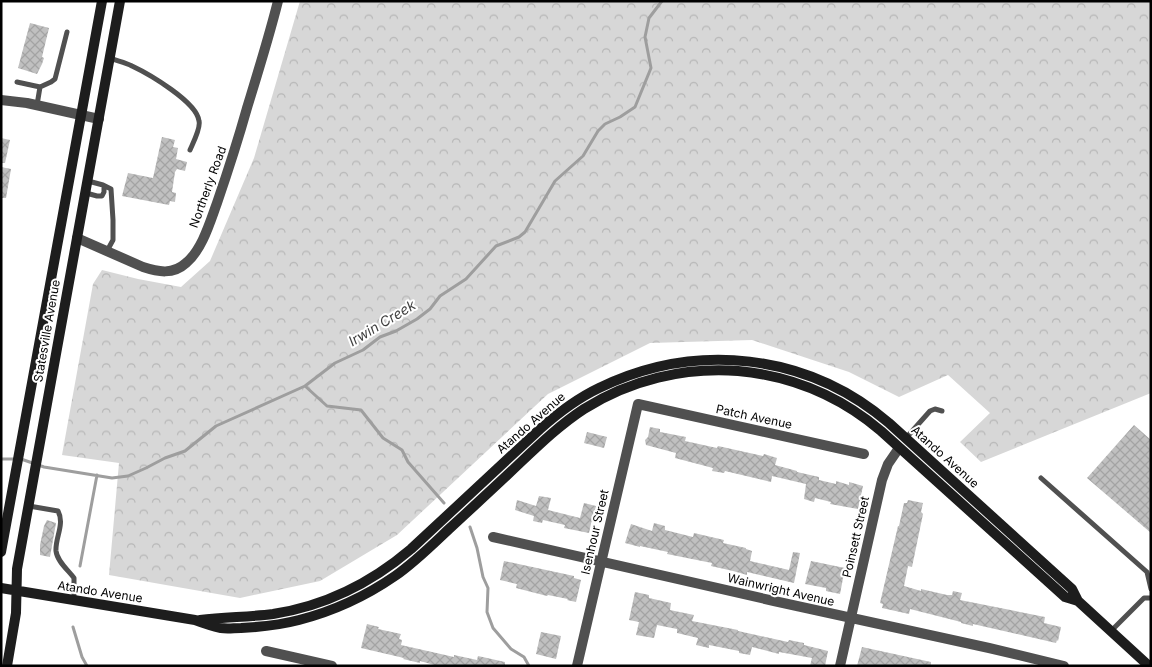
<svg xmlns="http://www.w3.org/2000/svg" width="1152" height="667" font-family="Inter,sans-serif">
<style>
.forest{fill:url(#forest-crowns)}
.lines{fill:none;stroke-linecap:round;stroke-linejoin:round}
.stream{stroke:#9e9e9e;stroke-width:3}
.building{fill:url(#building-cross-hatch)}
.lane{stroke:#505050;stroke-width:5}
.street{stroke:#505050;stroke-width:10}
.secondary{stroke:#1d1d1d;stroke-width:10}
.labels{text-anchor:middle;stroke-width:4;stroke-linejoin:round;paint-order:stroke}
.street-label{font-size:12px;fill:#000;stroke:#fff}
.water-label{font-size:14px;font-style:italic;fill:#3f3f3f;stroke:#fff}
</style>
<defs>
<pattern id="forest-crowns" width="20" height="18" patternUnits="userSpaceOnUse" patternTransform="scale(1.25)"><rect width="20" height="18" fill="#d7d7d7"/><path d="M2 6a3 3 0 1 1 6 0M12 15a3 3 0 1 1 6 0" fill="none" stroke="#b7b7b7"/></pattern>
<pattern id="building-cross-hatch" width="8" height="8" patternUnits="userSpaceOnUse" patternTransform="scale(1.25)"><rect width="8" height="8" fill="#c0c0c0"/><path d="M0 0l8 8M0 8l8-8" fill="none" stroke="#a3a3a3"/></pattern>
</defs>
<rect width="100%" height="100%" fill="#fff"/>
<path class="forest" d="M300,1H1151V393L981,462L960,442L990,413L948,375L899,397L849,372L752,340L650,343L548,394L397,535L320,581L240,598L109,575L119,463L62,455L93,284L102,270L138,279L181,287L210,261L254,158Z"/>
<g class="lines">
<path class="stream" d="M305,386L327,406L361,410L383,438L402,450L408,462L444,503
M1,459H21L44,467L112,478L128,476L146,468L165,458L185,451L216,426L305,386L335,363L363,350L380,337L396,331L417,319L430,309L440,296L466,279L496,246L519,237L525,232L555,181L583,156L598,131L605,124L620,117L635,107L651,68L645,37L649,18L662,1
M470,527L477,548L483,577L488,588L487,612L493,628L511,649L524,657L529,666
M80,566L97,475
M73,627L82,657L87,666"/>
</g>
<path class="building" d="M30,23L49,28L42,57L44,58L42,64L37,74L18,68Z
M162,137L175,140L173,147L178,148L176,159L187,162L185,171L177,169L175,172L172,192L176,193L175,202L170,201L169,205L122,196L128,173L153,178Z
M1,138L10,140L5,163H1Z
M1,167L11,169L6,198H1Z
M1134,425L1151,440V533L1087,478Z
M650,427L660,429V432L686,437L685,441L717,448L718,446L763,456L764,454L777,458L775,465L797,471V472L819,477V480L836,484V481L849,485V482L863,486L858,509L830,504L831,502L815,498L814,502L804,499L806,484L772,476L771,482L725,471L724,473L712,471L713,468L675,458L676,453L646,445L645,440L648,437Z
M587,432L607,437L604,448L584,443Z
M539,496L551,498L548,510L580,518L584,503L596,506L595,510L596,515L592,519L589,533L564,528L565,525L543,520L542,523L533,521L534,516L515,510L517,500L536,506Z
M908,500L923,503L921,512L923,514L912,567L908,566L904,586L921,591V589L947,595H952L953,591L962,593L960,600L1045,617L1044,623L1061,627L1058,641L1057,640L1056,643L973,624V626L961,623V622L910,609L909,614L882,608L883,604L880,603L898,526H899L904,503H907Z
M47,520L56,523L50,557L40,555V545L44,526Z
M654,523L665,526V530L693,537L694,533L724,540L723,543L746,548V549L752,551L750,561L789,570L793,552L800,553L794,583L747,572V575L733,571L711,566L712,563L667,554L668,552L640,546V547L625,543L631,524L652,531Z
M504,561L574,576V578L581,580L576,602L567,600L568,599L548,595L547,596L516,588L517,584L500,580Z
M811,561L845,568L840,594L826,591V588L805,584Z
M635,592L649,595V598L671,603L670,610L694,615L692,621L738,630V631L788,642L789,640L804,643V645L828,651L825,666H810L812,658L779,652V654L752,647L750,655L739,653V651L709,645V648L696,645L698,638L677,633V629L657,625L654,638L636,635L639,622L629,620Z
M367,624L379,627L378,629L401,634L399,639L402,640L401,645L454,657V655L477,660L478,656L505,662V666H438L420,661V663L403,659L404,658L361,648Z
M541,632L561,636L556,659L536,654Z
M862,647L931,662V666H857Z"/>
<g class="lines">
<path class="lane" d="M110,58C117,61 125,62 132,66C149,74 197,102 199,121C201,128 193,143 190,150
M17,82L40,87
M37,105L40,87L51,82L55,79L67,32
M88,181L103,185L111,189L113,220V240L107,251
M86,193L97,196H102L104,192V186
M906,438L930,411L935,409L942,411
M1041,478L1147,572L1151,589
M29,506L58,511C65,524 55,538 56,551C57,561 68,570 74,578V600
M1111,631L1144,598H1151"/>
<path class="street" d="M1,100L27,103L99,119
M77,238L143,267C158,272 173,275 186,263C202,250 210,222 217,203C228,171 238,140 247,108C258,72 269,37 278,1
M493,537L774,601L989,648L1064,666
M266,651L332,666
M577,666L638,404L864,454
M840,666L882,480L888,464L899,448"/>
<path class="secondary" d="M1,552L102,1
M1,588L195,620C203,623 212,626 221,628C227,629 234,628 241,628C260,627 280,625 299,620C334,611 366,596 395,576C415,562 432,545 449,529C473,507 497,485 521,462C541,443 561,424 584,409C630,380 684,367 738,371C792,376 841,397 881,431L1065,597L1078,601L1149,666
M200,620C225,617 249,617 273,614C325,606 371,583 411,549L540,429C558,413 578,398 599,388C696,341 807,353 889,423L1072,589L1078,601
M7,666L16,613L17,569L120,1"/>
</g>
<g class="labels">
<g class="street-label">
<text transform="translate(208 187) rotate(-70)" y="4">Northerly Road</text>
<text transform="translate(47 331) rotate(-80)" y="4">Statesville Avenue</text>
<text transform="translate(754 417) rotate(12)" y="4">Patch Avenue</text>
<text transform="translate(531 423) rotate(-41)" y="4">Atando Avenue</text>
<text transform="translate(945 457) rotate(42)" y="4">Atando Avenue</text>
<text transform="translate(595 532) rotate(-77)" y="4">Isenhour Street</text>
<text transform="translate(856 537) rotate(-77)" y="4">Poinsett Street</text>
<text transform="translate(781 590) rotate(13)" y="4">Wainwright Avenue</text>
<text transform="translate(100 592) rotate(9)" y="4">Atando Avenue</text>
</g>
<g class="water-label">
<text transform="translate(382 323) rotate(-31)" y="5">Irwin Creek</text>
</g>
</g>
<rect width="1152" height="667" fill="none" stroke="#000000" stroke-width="5"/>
</svg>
